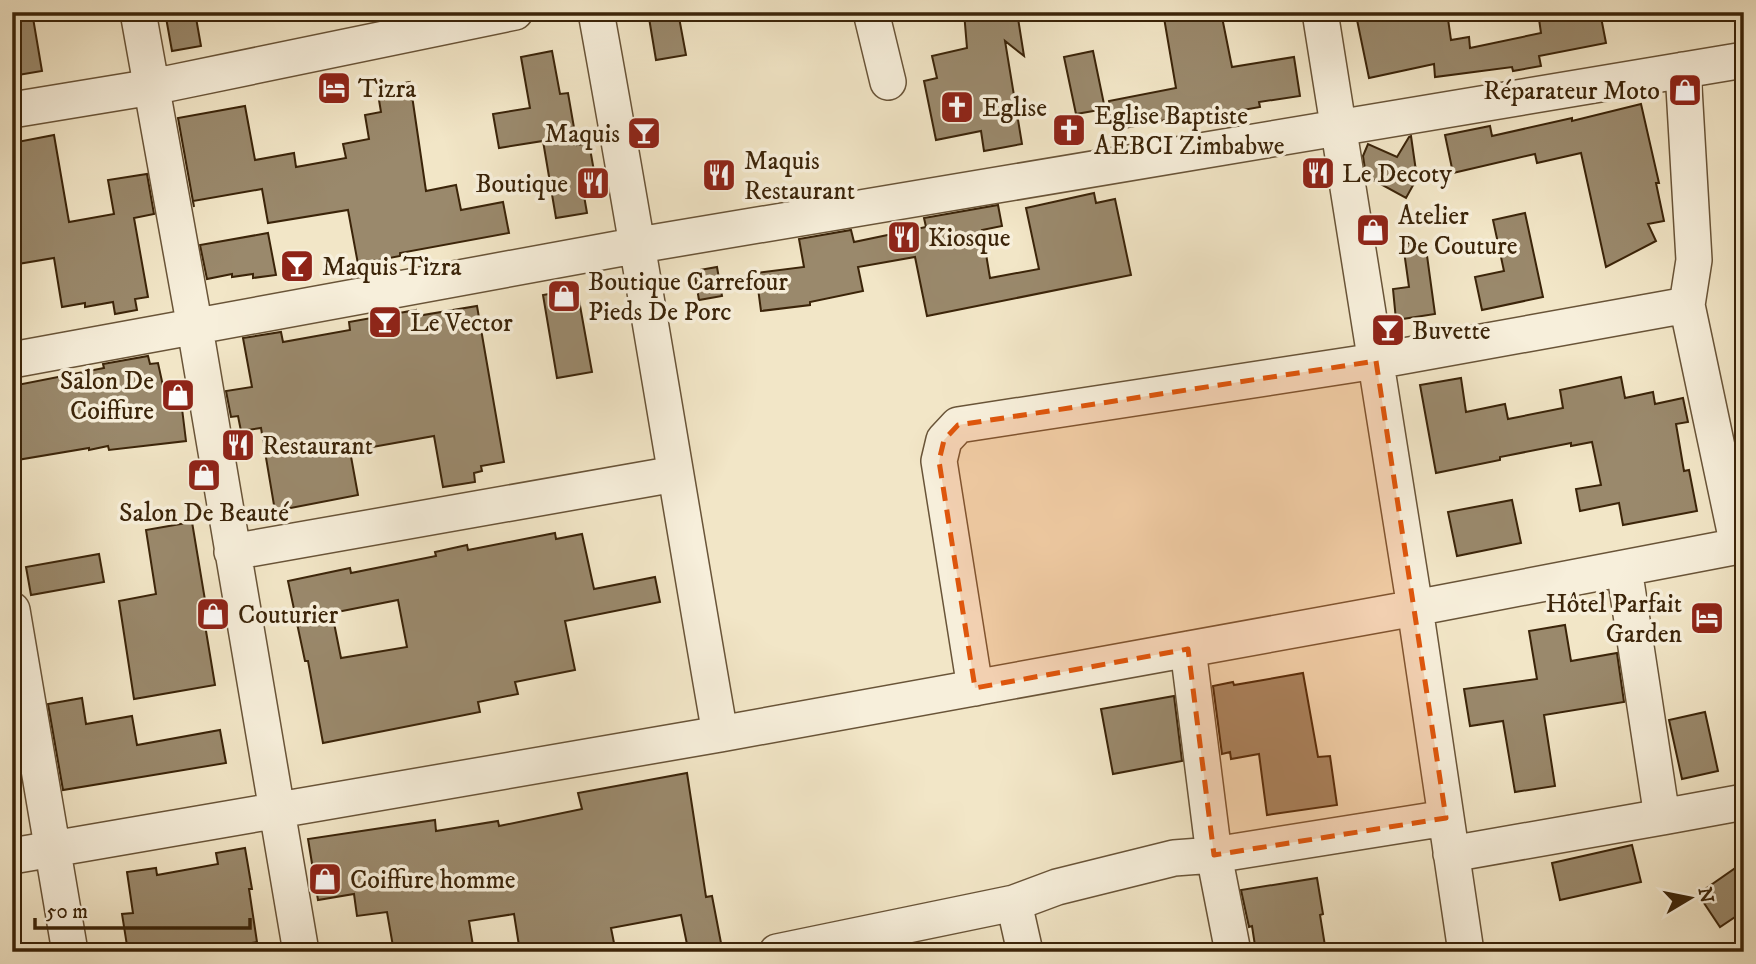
<svg xmlns="http://www.w3.org/2000/svg" width="1756" height="964" font-family="'IM FELL DW Pica',serif">
<style>
.building{fill:#9a896c;stroke:#3b2409;stroke-width:2;fill-rule:evenodd}
.lines{fill:none;stroke-linecap:round;stroke-linejoin:round}
.street-casing{stroke:#695438;stroke-width:38}
.street{stroke:#f7efdb;stroke-width:35}
.marked{fill:#df560c;fill-opacity:0.2;stroke:#df560c;stroke-width:5;stroke-dasharray:14 9;stroke-linejoin:round}
.labels{text-anchor:middle;stroke-width:7;stroke-linejoin:round;paint-order:stroke}
.poi-label{font-size:26px;fill:#3b2409;stroke:#f7efdb;text-anchor:start}
</style>
<rect width="100%" height="100%" fill="#f2e6c7"/>
<filter id="stains"><feTurbulence type="fractalNoise" baseFrequency=".00286" numOctaves="4"/><feColorMatrix values="0 0 0 0 .2 0 0 0 0 .09 0 0 0 0 .02 0 0 0 .5 -.17"/></filter>
<radialGradient id="worn" r=".72"><stop offset=".6" stop-color="#630" stop-opacity="0"/><stop offset="1" stop-color="#630" stop-opacity=".3"/></radialGradient>
<path class="building" d="M12,12H32L42,71L12,76Z
M165,12H195L201,46L172,51Z
M648,12H678L686,55L656,60Z
M964,12H1017L1024,56L1005,41L1022,144L984,151L981,131L936,140L924,81L937,78L932,56L967,48Z
M1163,12H1221L1232,67L1294,57L1300,96L1259,102L1260,107L1181,121V117L1114,130L1109,101L1176,88Z
M1371,12H1447L1451,40L1469,37L1470,48L1541,33L1538,12H1600L1606,43L1539,56L1541,66L1513,71L1512,67L1435,77L1434,64L1369,78L1356,15Z
M552,51L560,94L568,93L577,145L589,143L597,188L583,190L587,213L556,218L543,141L499,148L493,114L530,108L521,57Z
M1093,51L1105,109L1076,114L1064,57Z
M410,82L426,191L456,185L461,210L503,202L509,233L400,253V256L358,264L348,210L268,223L262,189L193,201L194,207L178,118L245,106L255,160L294,153L296,167L346,158L343,144L369,139L365,115L381,112L377,88Z
M1641,104L1659,183H1656L1664,221L1648,224L1656,241L1606,267L1581,153L1537,163L1535,154L1453,173L1445,135L1490,126L1492,136L1572,118V121Z
M54,135L69,222L114,214L108,180L147,174L154,214L134,218L148,297L135,299L137,310L115,314L113,302L85,307V303L62,307L54,258L12,265V143Z
M1411,136L1417,178L1406,198L1366,176L1363,156L1368,144L1397,157L1409,137Z
M1094,193L1096,203L1115,199L1131,275L927,316L915,257L858,267L863,291L810,302V305L761,311L756,273L804,267L799,239L851,230L854,242L926,227L924,218L998,205L1002,226L982,230L990,278L1039,269L1026,208Z
M1525,213L1543,297L1482,310L1475,277L1504,271L1493,220Z
M268,233L276,275L253,278V274L232,277V274L207,279L200,245Z
M1425,241L1435,314L1396,320L1393,289L1409,287L1403,244Z
M717,267L722,296L699,300L694,271Z
M577,289L592,372L557,378L543,295Z
M477,306L504,462L481,466L482,471L474,473L475,482L443,487L434,436L350,451L358,495L275,511L261,428L241,431L238,416L231,417L226,391L252,387L243,338L281,332L283,342L350,330L349,322L416,310L417,316Z
M148,356L150,364L158,363L163,386L179,384L186,441L109,450L108,446L89,450V448L17,460L12,430V386L104,368L103,364Z
M1621,377L1625,398L1653,392L1655,404L1683,398L1688,422L1676,424L1684,471L1689,470L1697,511L1623,525L1619,503L1580,511L1576,489L1601,485L1592,442L1571,446V443L1500,457V460L1436,473L1420,385L1461,378L1466,412L1505,404L1508,419L1563,408L1560,390Z
M1512,500L1521,543L1457,556L1448,512Z
M192,522L208,618L204,619L215,685L134,699L119,601L156,594L146,530Z
M555,533L556,539L582,534L594,589L655,577L660,602L565,621L575,670L515,682L518,694L478,702L480,712L323,743L308,661H305L288,581L350,568L351,573L436,556L435,552L467,545L468,550ZM398,600L407,647L341,658L332,613Z
M99,554L104,582L31,595L26,567Z
M1565,625L1571,661L1617,653L1624,702L1544,715L1555,786L1515,792L1503,721L1470,726L1464,689L1537,679L1529,631Z
M1303,673L1318,757L1330,756L1337,805L1267,815L1259,754L1231,759L1230,752L1222,754L1213,686L1233,682L1234,685Z
M1174,696L1182,761L1113,774L1101,709Z
M82,698L86,724L132,716L137,745L220,730L226,763L63,790L48,704Z
M1705,712L1718,771L1682,779L1669,720Z
M687,773L706,897L712,896L721,943L688,949L681,915L611,928L614,943L576,952H520L514,914L469,921L474,952H394L387,912L357,916L354,894L318,900L308,839L435,820L436,831L498,821L499,826L582,809L578,793Z
M1632,845L1641,882L1560,900L1552,863Z
M245,848L252,889H249L257,942L227,947V952H174V947L128,952L122,914L133,913L127,872L156,868L157,875L218,864L216,853Z
M1744,862V911L1720,927L1698,894Z
M1317,878L1323,914L1320,915L1326,952H1256L1252,926L1249,927L1241,890Z"/>
<g class="lines">
<g class="street-casing">
<path id="street" d="M138,12L195,328L301,952
M596,12C640,252 678,493 720,734
M871,12L888,82
M1320,12L1415,608L1466,952
M1683,70L1694,260L1687,305L1738,546
M12,110L152,87L515,12
M12,360L639,245L1744,60
M232,552L675,474
M1624,568L1662,817L1744,802
M12,610L70,952
M1188,649L1214,855L1233,952
M975,688L939,461L944,440L958,425L1376,361L1687,305
M1451,854L1662,817
M12,856L720,734L1415,608L1744,545
M1014,903L1025,952
M777,952L1014,903L1057,887L1174,858L1214,855L1446,818"/>
</g>
<use href="#street" class="street"/>
</g>
<path class="marked" d="M1376,361L1446,818L1214,855L1188,649L975,688L939,461L944,440L958,425Z"/>
<defs>
<g id="hotel-square" transform="scale(1.75)"><rect x="-9" y="-9" width="18" height="18" rx="4" fill="#8f2418" stroke="#f7efdb"/><path d="M-6-4.5h1.5V1H6V5H4.5V3h-9V5H-6ZM-4 0a1.8 1.8 0 1 1 3.6 0ZM.5 0V-2.5h3Q6-2.5 6 0Z" fill="#fff"/></g>
<g id="shop-square" transform="scale(1.75)"><rect x="-9" y="-9" width="18" height="18" rx="4" fill="#8f2418" stroke="#f7efdb"/><path d="M-5-2.5h2.3a2.7 3.5 0 0 1 5.4 0H5L5.5 6h-11ZM-1.5-2.5h3a1.5 2.3 0 0 0-3 0Z" fill="#fff"/></g>
<g id="church-square" transform="scale(1.75)"><rect x="-9" y="-9" width="18" height="18" rx="4" fill="#8f2418" stroke="#f7efdb"/><path d="M-1.2-6h2.4v3.5h3.3v2.4h-3.3V6h-2.4V-.1h-3.3v-2.4h3.3Z" fill="#fff"/></g>
<g id="bar-square" transform="scale(1.75)"><rect x="-9" y="-9" width="18" height="18" rx="4" fill="#8f2418" stroke="#f7efdb"/><path d="M-6-5H6L.8 .8V4.5H3.5V6h-7V4.5H-.8V.8Z" fill="#fff"/></g>
<g id="restaurant-square" transform="scale(1.75)"><rect x="-9" y="-9" width="18" height="18" rx="4" fill="#8f2418" stroke="#f7efdb"/><path d="M-5-6h1v4h1v-4h1v4h1v-4h1v5L-1.5 .5V6h-2V.5L-5-1ZM5-6V6H3V1.5H1.5Q1.5-4 5-6Z" fill="#fff"/></g>
</defs>
<g fill-rule="evenodd">
<use href="#hotel-square" x="334" y="88"/>
<use href="#shop-square" x="1685" y="90"/>
<use href="#church-square" x="957" y="107"/>
<use href="#church-square" x="1069" y="130"/>
<use href="#bar-square" x="644" y="133"/>
<use href="#restaurant-square" x="1318" y="173"/>
<use href="#restaurant-square" x="719" y="175"/>
<use href="#restaurant-square" x="593" y="183"/>
<use href="#shop-square" x="1373" y="230"/>
<use href="#restaurant-square" x="904" y="237"/>
<use href="#bar-square" x="297" y="266"/>
<use href="#shop-square" x="564" y="296"/>
<use href="#bar-square" x="385" y="322"/>
<use href="#bar-square" x="1388" y="330"/>
<use href="#shop-square" x="178" y="395"/>
<use href="#restaurant-square" x="238" y="445"/>
<use href="#shop-square" x="204" y="475"/>
<use href="#shop-square" x="213" y="614"/>
<use href="#hotel-square" x="1707" y="618"/>
<use href="#shop-square" x="325" y="879"/>
</g>
<g class="labels">
<g class="poi-label">
<text x="358" y="97">Tizra</text>
<text x="1660" y="99" text-anchor="end">Réparateur Moto</text>
<text x="982" y="116">Eglise</text>
<text x="1094" y="124">Eglise Baptiste<tspan x="1094" dy="30">AEBCI Zimbabwe</tspan></text>
<text x="620" y="142" text-anchor="end">Maquis</text>
<text x="744" y="169">Maquis<tspan x="744" dy="30">Restaurant</tspan></text>
<text x="1342" y="182">Le Decoty</text>
<text x="568" y="192" text-anchor="end">Boutique</text>
<text x="1398" y="224">Atelier<tspan x="1398" dy="30">De Couture</tspan></text>
<text x="928" y="246">Kiosque</text>
<text x="322" y="275">Maquis Tizra</text>
<text x="588" y="290">Boutique Carrefour<tspan x="588" dy="30">Pieds De Porc</tspan></text>
<text x="410" y="331">Le Vector</text>
<text x="1412" y="339">Buvette</text>
<text x="154" y="389" text-anchor="end">Salon De<tspan x="154" dy="30">Coiffure</tspan></text>
<text x="262" y="454">Restaurant</text>
<text x="204" y="521" text-anchor="middle">Salon De Beauté</text>
<text x="1682" y="612" text-anchor="end">Hôtel Parfait<tspan x="1682" dy="30">Garden</tspan></text>
<text x="238" y="623">Couturier</text>
<text x="350" y="888">Coiffure homme</text>
</g>
</g>
<rect width="1756" height="964" fill="none" stroke="#f2e6c7" stroke-width="42"/>
<rect x="14" y="14" width="1728" height="936" fill="none" stroke="#3b2409" stroke-width="3.5"/>
<rect x="21" y="21" width="1714" height="922" fill="none" stroke="#3b2409" stroke-width="2"/>
<g transform="translate(1690 898) rotate(80)" stroke="#f7efdb" stroke-width="5" paint-order="stroke">
<path d="M0-5L12 26L0 18L-12 26Z" fill="#3b2409"/>
<text y="-10" font-size="19" font-weight="bold" text-anchor="middle" fill="#3b2409">N</text>
</g>
<path d="M35 918v10h215v-10" fill="none" stroke="#3b2409" stroke-width="3.5"/>
<text x="46" y="918" font-size="21" fill="#3b2409" stroke="#f7efdb" stroke-width="5" paint-order="stroke">50 m</text>
<rect width="100%" height="100%" filter="url(#stains)"/>
<rect width="100%" height="100%" fill="url(#worn)"/>
</svg>
